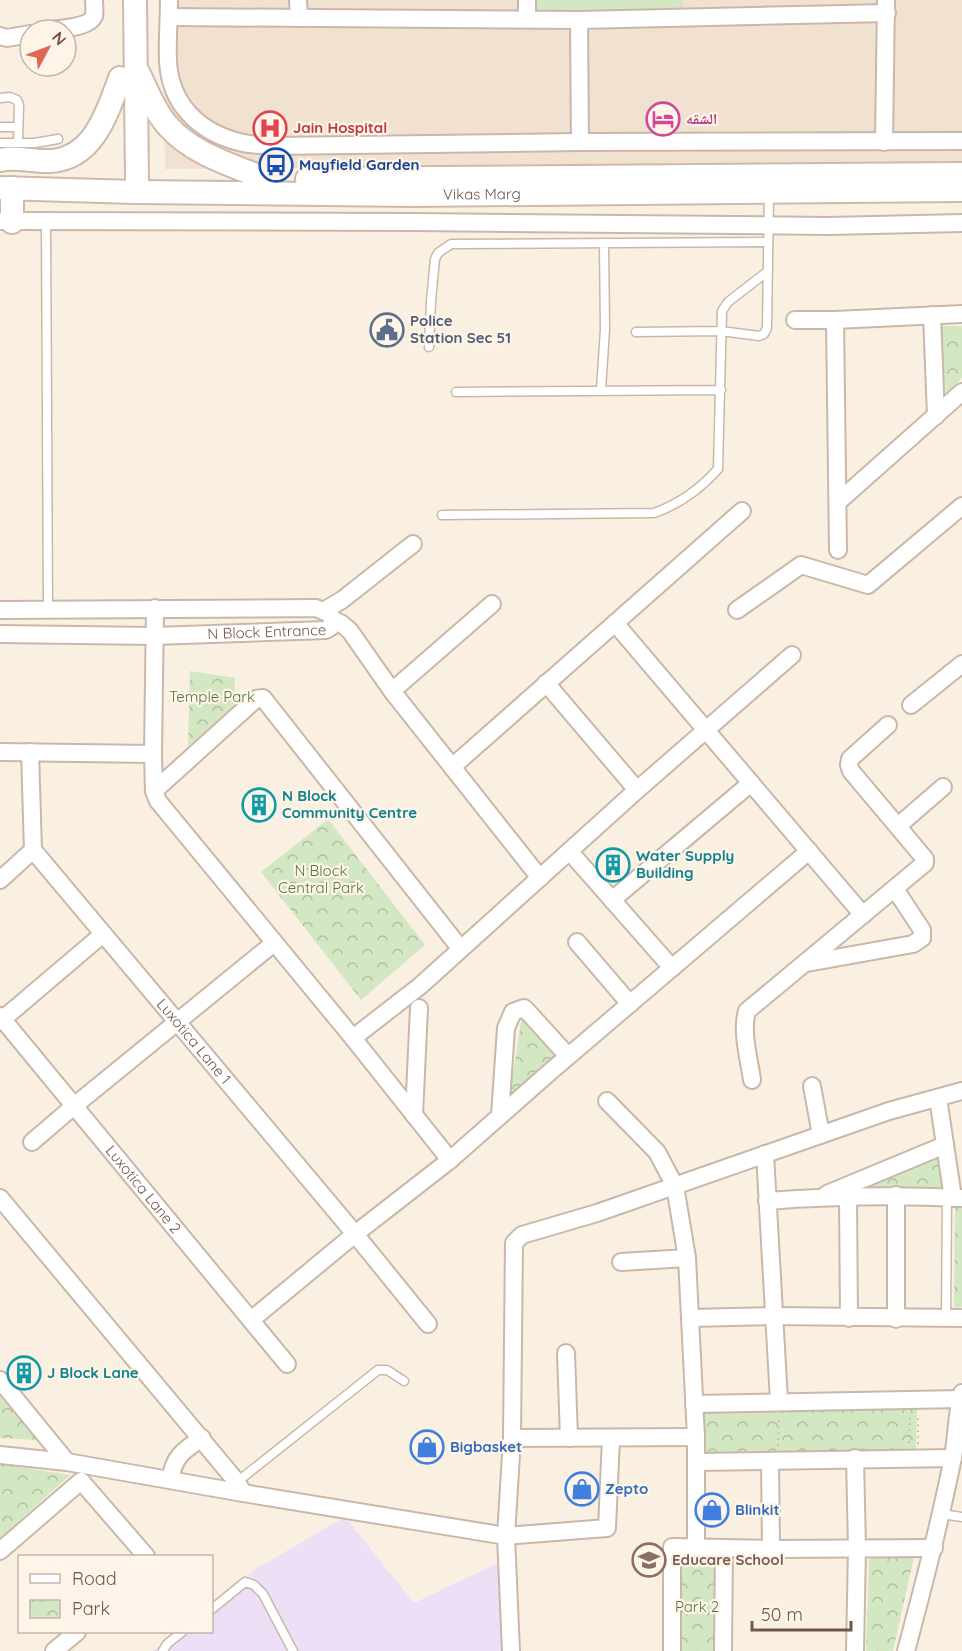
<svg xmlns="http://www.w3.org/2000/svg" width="962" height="1651" font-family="Quicksand,'Noto Naskh Arabic',sans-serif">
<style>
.residential{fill:#f1e1d1}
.education{fill:#eddff6}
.park{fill:url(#park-crowns)}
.garden{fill:#d3e7c2}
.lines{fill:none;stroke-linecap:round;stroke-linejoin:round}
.lane-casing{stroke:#cab7aa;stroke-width:11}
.street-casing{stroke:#cab7aa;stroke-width:20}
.secondary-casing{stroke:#cfb9aa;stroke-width:26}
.path{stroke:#d2b19f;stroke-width:2;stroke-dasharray:1.5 4.5;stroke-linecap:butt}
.lane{stroke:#fff;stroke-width:8}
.street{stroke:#fff;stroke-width:16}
.secondary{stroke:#fff;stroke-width:22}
.labels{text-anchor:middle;stroke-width:4.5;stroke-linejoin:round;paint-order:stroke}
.hotel-label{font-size:15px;font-weight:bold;fill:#b23c85;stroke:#fef4e8;text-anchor:start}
.health-label{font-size:15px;font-weight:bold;fill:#be3a42;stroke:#fef4e8;text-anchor:start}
.transit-label{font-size:15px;font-weight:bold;fill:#164399;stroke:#fef4e8;text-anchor:start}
.street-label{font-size:15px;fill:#70564a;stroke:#fef4e8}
.service-label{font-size:15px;font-weight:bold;fill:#4e5e75;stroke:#fef4e8;text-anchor:start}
.park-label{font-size:15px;fill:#547643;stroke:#fef4e8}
.culture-label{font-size:15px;font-weight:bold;fill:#0d838f;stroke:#fef4e8;text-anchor:start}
.shop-label{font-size:15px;font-weight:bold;fill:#366cbe;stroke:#fef4e8;text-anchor:start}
.education-label{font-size:15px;font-weight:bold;fill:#785e54;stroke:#fef4e8;text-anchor:start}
</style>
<defs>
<pattern id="park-crowns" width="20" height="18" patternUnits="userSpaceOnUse" patternTransform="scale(1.5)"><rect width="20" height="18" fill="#d3e7c2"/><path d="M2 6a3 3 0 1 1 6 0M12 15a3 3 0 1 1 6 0" fill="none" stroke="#b0bea0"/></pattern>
</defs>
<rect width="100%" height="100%" fill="#faf0e2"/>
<path class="residential" d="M164,0H962V165L165,169Z"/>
<path class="education" d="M345,1517L414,1603L500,1562L506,1651H153L177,1632H212V1604L254,1570Z"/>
<path class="park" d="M940,326H962V378L946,394Z
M190,671L235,678L234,710L188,746Z
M328,819L425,945L361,1000L261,872Z
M522,1015L558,1055L509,1101Z
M942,1149L950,1195L853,1187Z
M955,1207H962V1307H954Z
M0,1396L38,1440L0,1438Z
M917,1400L916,1456L698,1460V1407Z
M0,1464L70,1475L0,1538Z
M869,1556L914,1557L893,1651H866Z
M677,1561L718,1562L717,1651H676Z"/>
<path class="garden" d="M535,0H683V11L535,10Z"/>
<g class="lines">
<g class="lane-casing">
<path id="lane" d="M0,98L10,97L17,100L19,105L18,143
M0,127H18
M0,143H35L58,139
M46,222L48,609
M636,332L721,331L759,336L764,334L767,328L769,193
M429,347L431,301L435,259L438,253L451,244L768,242
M601,390L605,329L604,244
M456,392L721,390
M442,515L654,513C680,504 700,489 718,469L722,311L728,302L768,271
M946,1319L947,1198
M237,1482L378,1370H387L404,1381
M941,1514L962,1517
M212,1609L245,1582L254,1585L263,1594L293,1651
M163,1651L167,1644L182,1632"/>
</g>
<g class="street-casing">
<g id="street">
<path d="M169,0C169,20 167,41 168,61C170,104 199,132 239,142C250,145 261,145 272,146L580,142L962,141"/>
<path d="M298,0L299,18"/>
<path d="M527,0V19"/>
<path d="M169,17L579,20L887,13"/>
<path d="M579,20L580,142"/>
<path d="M51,30C62,28 89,28 94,16C95,11 94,5 94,0"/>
<path d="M0,36L7,38L30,34"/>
<path d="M884,142L886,0"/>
<path d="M0,221L414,222L829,226L962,223"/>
<path d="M932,315L936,416"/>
<path d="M795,320H835"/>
<path d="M838,502L962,392"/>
<path d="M838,550L835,320L962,314"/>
<path d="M155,608L153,754L154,791L158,801L353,1038L450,1160"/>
<path d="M0,610L316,608L330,614L332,619"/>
<path d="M325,610L342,600L413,544"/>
<path d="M737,610L801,565L868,585L962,506"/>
<path d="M332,619L342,624L350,631L392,691L540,878"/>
<path d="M615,623L863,915"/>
<path id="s1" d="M0,634L154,636L326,630L331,627L332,619"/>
<path d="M546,683L637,790"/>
<path d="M392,691L492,604"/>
<path d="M911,705L962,664"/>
<path d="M0,752L153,754"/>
<path d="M452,767L742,511"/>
<path d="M154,791L256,699L263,698L460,948"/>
<path d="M898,826L943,787"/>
<path id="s2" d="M33,850L355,1234L428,1324"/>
<path d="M570,852L672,968"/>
<path d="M0,880L33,850L30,752"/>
<path d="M612,900L751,783"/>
<path d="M577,942L630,1004"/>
<path d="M807,963L913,944L922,938V930L895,889"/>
<path id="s3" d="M0,1016L287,1364"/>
<path d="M3,1019L103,934"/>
<path d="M353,1038L420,986L637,790L792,655"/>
<path d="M752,1080C749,1058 741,1032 747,1011L925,863V859L851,771L849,765L850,759L888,725"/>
<path d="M812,1086L821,1135"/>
<path d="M938,1098L953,1198"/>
<path d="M607,1101L657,1152L675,1186L687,1258L696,1437V1547"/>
<path d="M414,1115L419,1008"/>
<path d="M500,1116L506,1028L513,1012L524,1008L528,1012L568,1056"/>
<path d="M32,1142L74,1106L274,943"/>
<path d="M765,1154L779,1401"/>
<path d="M827,1194L945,1145"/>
<path d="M896,1195V1319"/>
<path d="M848,1197L849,1318"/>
<path d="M0,1198L237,1482L243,1493"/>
<path d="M767,1201C832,1196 897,1195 962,1198"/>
<path d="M621,1262L687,1258"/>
<path d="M691,1318L773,1316L962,1318"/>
<path d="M251,1320L355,1234L450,1160L551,1071L809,851"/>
<path d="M566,1353L569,1438"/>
<path d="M0,1380L67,1462"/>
<path d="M694,1404L961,1399"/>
<path d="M512,1438L696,1437"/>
<path d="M0,1455L67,1462L243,1493L506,1536L607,1528L611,1438"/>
<path d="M770,1461L771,1549"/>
<path d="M696,1462L953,1458"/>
<path d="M170,1480C174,1457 182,1451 202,1438"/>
<path d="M0,1551L81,1481L146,1556"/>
<path d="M54,1651L77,1632"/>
<path d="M511,1651L506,1536L512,1438L514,1243L522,1235L597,1213L889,1111L962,1091"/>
<path d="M672,1651V1547L771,1549L934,1548"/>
<path d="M723,1651L724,1548"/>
<path d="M855,1651L857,1548L855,1458"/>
<path d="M906,1651C923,1588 939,1526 952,1462C957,1439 956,1416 962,1393"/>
</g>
</g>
<g class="secondary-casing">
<g id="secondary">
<path d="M135,0L137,180L135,192"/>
<path d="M138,72C147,90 154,110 167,125C192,154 232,165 266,179"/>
<path d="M0,160C17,156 33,162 51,161C94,158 107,113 120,78"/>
<path d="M307,179L962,174"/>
<path id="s4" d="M0,188L135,192L413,195L962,190"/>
<path d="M12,222V188"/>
</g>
</g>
<path class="path" d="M909,1443L910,1416
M918,1444V1414
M778,1446L779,1416"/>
<use href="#lane" class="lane"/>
<use href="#street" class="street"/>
<use href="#secondary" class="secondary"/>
</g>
<defs>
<g id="hotel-ring" transform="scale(1.725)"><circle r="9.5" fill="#fef4e8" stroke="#d1479c" stroke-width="1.5"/><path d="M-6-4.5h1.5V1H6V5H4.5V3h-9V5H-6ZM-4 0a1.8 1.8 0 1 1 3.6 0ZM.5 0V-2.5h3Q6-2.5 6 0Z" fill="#d1479c"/></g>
<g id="hospital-ring" transform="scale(1.725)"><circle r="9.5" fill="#fef4e8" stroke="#e0444e" stroke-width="1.5"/><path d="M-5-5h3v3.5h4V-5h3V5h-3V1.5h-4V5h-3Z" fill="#e0444e"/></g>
<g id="bus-ring" transform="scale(1.725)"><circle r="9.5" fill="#fef4e8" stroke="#1a4fb4" stroke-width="1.5"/><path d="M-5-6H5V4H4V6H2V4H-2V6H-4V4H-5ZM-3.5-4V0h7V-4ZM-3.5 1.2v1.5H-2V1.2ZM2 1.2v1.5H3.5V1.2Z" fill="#1a4fb4"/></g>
<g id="civic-ring" transform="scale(1.725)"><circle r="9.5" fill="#fef4e8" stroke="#5c6f8a" stroke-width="1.5"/><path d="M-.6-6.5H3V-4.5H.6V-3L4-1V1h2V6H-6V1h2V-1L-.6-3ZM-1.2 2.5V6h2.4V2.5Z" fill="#5c6f8a"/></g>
<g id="building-ring" transform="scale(1.725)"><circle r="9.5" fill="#fef4e8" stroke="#0f9aa8" stroke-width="1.5"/><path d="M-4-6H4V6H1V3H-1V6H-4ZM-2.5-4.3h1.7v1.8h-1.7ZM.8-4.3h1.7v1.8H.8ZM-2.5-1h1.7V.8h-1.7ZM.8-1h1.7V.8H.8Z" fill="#0f9aa8"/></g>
<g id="shop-ring" transform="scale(1.725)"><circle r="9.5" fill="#fef4e8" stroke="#3f7fe0" stroke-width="1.5"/><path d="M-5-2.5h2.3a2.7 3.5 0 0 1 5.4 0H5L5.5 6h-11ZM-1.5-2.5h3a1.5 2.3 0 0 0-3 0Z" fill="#3f7fe0"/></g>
<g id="school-ring" transform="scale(1.725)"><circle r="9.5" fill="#fef4e8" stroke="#8d6e63" stroke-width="1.5"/><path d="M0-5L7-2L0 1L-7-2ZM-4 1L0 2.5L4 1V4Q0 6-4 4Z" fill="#8d6e63"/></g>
</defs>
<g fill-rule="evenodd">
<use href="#hotel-ring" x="663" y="119"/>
<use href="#hospital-ring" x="270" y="128"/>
<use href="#bus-ring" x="276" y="165"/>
<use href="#civic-ring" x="387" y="330"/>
<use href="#building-ring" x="259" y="805"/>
<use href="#building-ring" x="613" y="865"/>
<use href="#building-ring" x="24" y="1373"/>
<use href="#shop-ring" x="427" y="1447"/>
<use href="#shop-ring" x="582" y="1489"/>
<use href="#shop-ring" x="712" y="1510"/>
<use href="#school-ring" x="649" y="1560"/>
</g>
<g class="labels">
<g class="hotel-label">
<text x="686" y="124">الشقه</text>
</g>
<g class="health-label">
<text x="293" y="133">Jain Hospital</text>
</g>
<g class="transit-label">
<text x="299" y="170">Mayfield Garden</text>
</g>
<g class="street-label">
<text dy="5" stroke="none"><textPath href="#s4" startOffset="482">Vikas Marg</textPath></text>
<text dy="5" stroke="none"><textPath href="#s1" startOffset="267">N Block Entrance</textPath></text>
<text dy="5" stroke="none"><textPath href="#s2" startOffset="250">Luxotica Lane 1</textPath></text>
<text dy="5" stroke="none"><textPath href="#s3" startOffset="225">Luxotica Lane 2</textPath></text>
</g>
<g class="service-label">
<text x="410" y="326">Police<tspan x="410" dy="17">Station Sec 51</tspan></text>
</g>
<g class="park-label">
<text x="212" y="702">Temple Park</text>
<text x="321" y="876">N Block<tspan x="321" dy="17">Central Park</tspan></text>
<text x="697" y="1612">Park 2</text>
</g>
<g class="culture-label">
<text x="282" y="801">N Block<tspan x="282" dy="17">Community Centre</tspan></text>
<text x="636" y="861">Water Supply<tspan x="636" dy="17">Building</tspan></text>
<text x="47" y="1378">J Block Lane</text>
</g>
<g class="shop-label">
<text x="450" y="1452">Bigbasket</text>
<text x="605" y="1494">Zepto</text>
<text x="735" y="1515">Blinkit</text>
</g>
<g class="education-label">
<text x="672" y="1565">Educare School</text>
</g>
</g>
<rect x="18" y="1555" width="195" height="78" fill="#fef4e8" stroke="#c5b5a9" stroke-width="1.5"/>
<rect x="30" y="1574" width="30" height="9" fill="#ffffff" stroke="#c5b5a9" stroke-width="1.5"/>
<text x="72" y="1585" font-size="18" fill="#70564a">Road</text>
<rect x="30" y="1600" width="30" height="18" fill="url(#park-crowns)" stroke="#c5b5a9" stroke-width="1.5"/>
<text x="72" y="1615" font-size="18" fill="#70564a">Park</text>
<g transform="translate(48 48) rotate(49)"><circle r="28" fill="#fef4e8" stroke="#c5b5a9" stroke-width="1.5"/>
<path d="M0-4.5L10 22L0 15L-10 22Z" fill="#dd684f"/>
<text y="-9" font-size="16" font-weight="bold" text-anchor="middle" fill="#70564a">N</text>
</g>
<path d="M752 1621v9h99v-9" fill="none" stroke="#70564a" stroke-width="3"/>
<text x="761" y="1621" font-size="18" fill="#70564a" stroke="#fef4e8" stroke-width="4.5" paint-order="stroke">50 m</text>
</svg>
